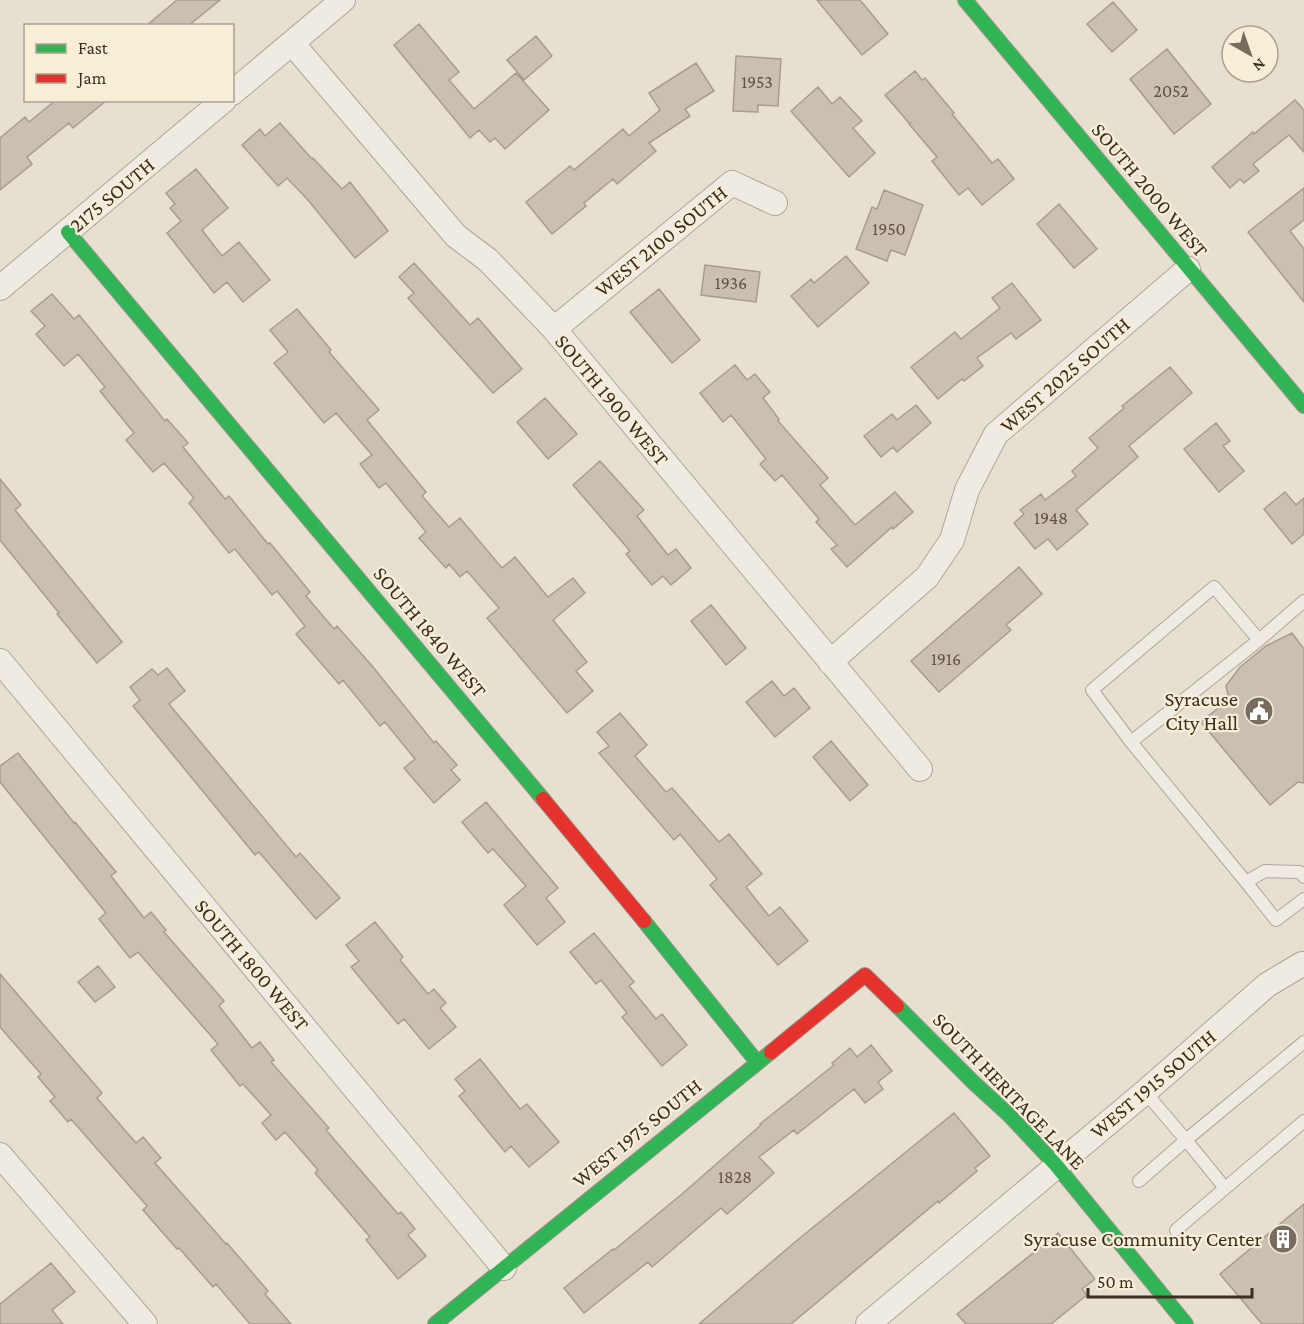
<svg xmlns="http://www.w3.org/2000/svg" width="1304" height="1324" font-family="'Crimson Pro',serif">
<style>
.building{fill:#cbbfb2;stroke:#a89c90;stroke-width:1.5}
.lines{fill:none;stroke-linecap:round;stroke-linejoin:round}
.lane-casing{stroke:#ada599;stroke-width:14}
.street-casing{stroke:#ada599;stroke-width:26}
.fast-casing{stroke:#9c958a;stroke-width:16}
.jam-casing{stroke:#9c958a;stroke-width:16}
.lane{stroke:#efebe3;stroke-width:12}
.street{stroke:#efebe3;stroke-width:24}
.fast{stroke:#30b455;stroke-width:14}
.jam{stroke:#e5322d;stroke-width:14}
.labels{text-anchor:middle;stroke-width:4.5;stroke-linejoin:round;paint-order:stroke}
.number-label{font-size:18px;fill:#605244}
.street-label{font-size:21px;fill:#3d2e20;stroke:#f7eed8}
.poi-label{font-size:21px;fill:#3d2e20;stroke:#f7eed8;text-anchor:end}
</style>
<rect width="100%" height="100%" fill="#e7e0d1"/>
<path class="building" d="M177,0H220L188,26H146Z
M817,0H860L888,34L862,55Z
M1113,2L1137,30L1112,52L1087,24Z
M419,24L459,72L449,80L474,109L516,73L549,110L505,149L495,138L490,142L479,130L470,138L394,45Z
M536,36L552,56L524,80L507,60Z
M1167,49L1211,104L1174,134L1130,79Z
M736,56L781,59L778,106L758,105V112L733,111Z
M696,63L714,91L685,109L690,116L649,143L656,151L617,184L613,179L584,203L586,206L552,234L526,202L570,166L574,170L623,129L629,136L660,110L649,93Z
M915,71L922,80L925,78L954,113L952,114L992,163L998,159L1014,179L982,205L968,188L959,195L932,161L937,157L909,124L910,123H909L885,95Z
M818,87L832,104L840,97L862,121L853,128L875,153L849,177L791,111Z
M56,100H107L73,128L69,123L27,157L32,164L0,190V138L25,117L29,122Z
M1295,100L1304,110V152L1289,135L1253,164L1259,171L1244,183L1240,179L1230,188L1212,167L1253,132L1254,134Z
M280,123L312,159L313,158L342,189L350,182L388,231L355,258L308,200L287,178L278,186L242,145L260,129L265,136Z
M196,169L228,208L202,230L222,256L239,242L270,280L243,302L227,282L214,293L167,233L181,221L170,208L175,204L166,193Z
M1304,188V220L1290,231L1304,249V302L1248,232Z
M884,190L923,205L905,255L891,250L887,261L856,249L872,207L877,209Z
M1059,204L1097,249L1074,268L1037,224Z
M846,256L869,283L818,327L791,296L811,279L814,283Z
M414,263L470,325L478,318L522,369L493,393L408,298L414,293L399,277Z
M705,265L760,272L756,302L701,295Z
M1012,283L1041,320L1016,339L1011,333L977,358L983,366L964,381L962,379L938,399L911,367L955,332L961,339L1000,308L992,298Z
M659,289L700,340L672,363L630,312Z
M52,294L74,319L79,315L93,332L165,421L167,419L188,443L183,447L225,499L229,496L268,544L270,543L310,592L306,596L334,629L337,626L373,667L434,743L436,741L457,765L451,770L460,780L434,803L404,768L415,759L385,722L380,726L343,680L339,684L296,634L305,626L277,591L272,595L235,549L229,553L189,503L194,498L164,463L153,472L126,440L134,433L100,391L105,387L78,354L64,366L36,334L45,326L31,311Z
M297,309L331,350L329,352L379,410L367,420L426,492L422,496L449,527L460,518L502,568L515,557L548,597L573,578L585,593L553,620L587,662L576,671L593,691L567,713L487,618L499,608L467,571L460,577L449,564L446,568L419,538L426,532L386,483L379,488L360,464L372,455L336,413L324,423L274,363L288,352L270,330Z
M735,365L747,380L755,374L770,392L763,398L779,419L778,421L828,478L820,485L855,525L895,492L913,512L893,529L892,527L847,567L831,549L837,545L816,522L819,519L782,475L775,481L760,464L766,459L731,415L723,422L700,393Z
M1170,367L1192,393L1129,446L1138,457L1076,510L1088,524L1057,550L1048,539L1035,549L1014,523L1024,514L1020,510L1041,494L1045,500L1076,476L1072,471L1098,448L1089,438L1124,408L1122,406Z
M545,398L577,434L548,459L517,422Z
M916,405L931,423L897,452L893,447L881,457L864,436L892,414L897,420Z
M1216,423L1230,441L1223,446L1244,471L1219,492L1184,449Z
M600,461L644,510L637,516L668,555L676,549L691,568L671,585L663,576L652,585L626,554L630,551L573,485Z
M0,479L21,505L15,510L122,642L97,663L57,614L59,613L0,540Z
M1285,492L1296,505L1304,498V534L1292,544L1264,509Z
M1019,567L1042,594L1006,625L1011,630L939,692L911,661Z
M711,605L746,648L726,665L691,621Z
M1292,633L1304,649V783L1298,782L1270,805L1201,722L1229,699L1226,686L1240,667L1266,646Z
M167,668L185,691L169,704L296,857L300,853L340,898L316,919L259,852L255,855L133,706L140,700L130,687L152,669L158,675Z
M772,681L784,696L794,688L810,708L775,737L746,702Z
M620,713L647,745L635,756L666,792L672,788L719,842L729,834L762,874L746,887L769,916L780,907L808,941L778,965L710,885L717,879L680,834L674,840L599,753L609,746L597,732Z
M831,741L868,785L850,801L813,757Z
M18,753L74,823L75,822L116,872L111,876L144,918L151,912L166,930L164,932L224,1001L219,1006L252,1048L260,1042L274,1060L271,1062L329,1128L326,1130L398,1214L401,1212L415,1229L408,1235L426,1256L398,1279L366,1240L370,1237L315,1173L318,1170L285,1132L276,1140L262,1123L271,1115L243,1084L240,1086L211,1050L218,1044L138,952L130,958L99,919L106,913L0,782V766Z
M486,802L558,888L546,898L565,922L537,945L504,905L526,886L493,849L488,853L462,822Z
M375,922L403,957L400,960L428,994L434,989L446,1003L440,1008L456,1027L429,1049L404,1019L398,1024L351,967L359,961L346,945Z
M594,933L634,982L629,986L656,1019L662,1014L687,1045L662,1066L622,1017L627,1013L601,980L596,984L570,952Z
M98,966L115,987L95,1002L78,982Z
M0,974L102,1093L97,1098L136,1143L143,1137L161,1158L155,1163L226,1244L227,1243L268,1291L265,1294L291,1324H250L216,1284L213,1287L179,1248L177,1249L143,1210L147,1206L71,1119L68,1122L50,1101L55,1097L38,1077L41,1074L0,1027Z
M871,1045L892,1071L878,1082L883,1089L865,1103L854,1089L797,1134L794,1130L759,1157L774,1173L727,1214L721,1208L652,1267L648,1262L584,1313L564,1288L613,1249L614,1250L682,1194L761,1125L760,1124L834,1065L832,1063L850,1048L857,1057Z
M480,1059L520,1109L527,1104L559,1142L529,1167L511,1146L505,1152L459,1096L465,1091L455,1079Z
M954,1113L990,1156L975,1168L977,1171L939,1203L938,1201L791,1324H699L795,1242Z
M1304,1204V1324H1262L1220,1274Z
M1058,1233L1095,1279L1082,1289L1087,1295L1051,1324H966L957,1314Z
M51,1263L75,1292L52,1310L63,1324H0V1304Z"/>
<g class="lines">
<g class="lane-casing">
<path id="lane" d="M1304,601L1259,640L1214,587L1092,690L1131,742L1246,882L1276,920L1304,899
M1131,742L1259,640
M1246,882L1265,871L1300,872L1304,877
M1145,1092L1186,1140L1225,1188
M1139,1181L1186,1140L1304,1042
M1176,1230L1304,1121"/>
</g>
<g class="street-casing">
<path id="street" d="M292,43L456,236L488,260L554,329L920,769
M232,93L343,0
M0,288L224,100
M554,329L732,183L775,203
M0,661L504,1268
M830,662L927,577L952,540L967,490L996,434L1188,269
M0,1155L145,1324
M868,1324L1145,1092L1267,985L1302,964L1304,965"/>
</g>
<g class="fast-casing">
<path id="fast" d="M965,0L1304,406
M68,232L543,799
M644,921L757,1062
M897,1006L973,1082L1009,1115L1056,1165L1186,1324
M435,1324L771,1052"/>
</g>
<g class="jam-casing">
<path id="jam" d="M543,799L644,921
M771,1052L865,975L897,1006"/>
</g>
<use href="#lane" class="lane"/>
<use href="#street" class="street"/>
<use href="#fast" class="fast"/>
<use href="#jam" class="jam"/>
</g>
<defs>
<g id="civic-disc" transform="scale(1.5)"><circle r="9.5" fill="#786c5e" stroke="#f7eed8"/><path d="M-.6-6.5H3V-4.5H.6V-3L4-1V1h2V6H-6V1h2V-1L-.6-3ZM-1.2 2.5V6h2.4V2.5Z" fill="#fff"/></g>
<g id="building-disc" transform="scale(1.5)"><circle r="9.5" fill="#786c5e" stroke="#f7eed8"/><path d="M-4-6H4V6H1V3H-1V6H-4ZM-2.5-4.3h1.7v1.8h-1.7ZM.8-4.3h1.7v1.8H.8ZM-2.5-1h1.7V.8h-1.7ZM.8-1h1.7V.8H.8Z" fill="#fff"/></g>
</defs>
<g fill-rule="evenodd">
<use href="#civic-disc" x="1259" y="711"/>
<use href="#building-disc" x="1283" y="1239"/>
</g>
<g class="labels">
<g class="number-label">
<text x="757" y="88">1953</text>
<text x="1171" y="97">2052</text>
<text x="889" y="235">1950</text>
<text x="731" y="289">1936</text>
<text x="1051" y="524">1948</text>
<text x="946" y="665">1916</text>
<text x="735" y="1183">1828</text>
</g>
<g class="street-label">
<text transform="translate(1150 190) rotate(50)" y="7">SOUTH 2000 WEST</text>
<text transform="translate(112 195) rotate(-40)" y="7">2175 SOUTH</text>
<text transform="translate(661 241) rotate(-39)" y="7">WEST 2100 SOUTH</text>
<text transform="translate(1065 375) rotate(-41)" y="7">WEST 2025 SOUTH</text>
<text transform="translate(612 400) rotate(50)" y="7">SOUTH 1900 WEST</text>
<text transform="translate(430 632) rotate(50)" y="7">SOUTH 1840 WEST</text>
<text transform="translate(252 965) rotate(50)" y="7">SOUTH 1800 WEST</text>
<text transform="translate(1153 1084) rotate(-40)" y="7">WEST 1915 SOUTH</text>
<text transform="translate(1009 1091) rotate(46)" y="7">SOUTH HERITAGE LANE</text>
<text transform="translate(637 1133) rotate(-39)" y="7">WEST 1975 SOUTH</text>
</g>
<g class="poi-label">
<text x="1238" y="706">Syracuse<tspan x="1238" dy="24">City Hall</tspan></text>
<text x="1262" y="1246">Syracuse Community Center</text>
</g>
</g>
<rect x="24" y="24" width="210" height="78" fill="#f7eed8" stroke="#ada18e" stroke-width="1.5"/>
<rect x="36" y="44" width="30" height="9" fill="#30b455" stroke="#ada18e" stroke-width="1.5"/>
<text x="78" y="54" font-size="18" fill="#3d2e20">Fast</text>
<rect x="36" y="74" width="30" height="9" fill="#e5322d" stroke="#ada18e" stroke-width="1.5"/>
<text x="78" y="84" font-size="18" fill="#3d2e20">Jam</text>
<g transform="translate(1250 54) rotate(140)"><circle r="28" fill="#f7eed8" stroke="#ada18e" stroke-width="1.5"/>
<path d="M0-4.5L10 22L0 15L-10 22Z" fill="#786c5e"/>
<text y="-9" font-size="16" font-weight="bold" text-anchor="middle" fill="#3d2e20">N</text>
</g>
<path d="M1088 1288v9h164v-9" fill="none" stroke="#3d2e20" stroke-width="3"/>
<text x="1097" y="1288" font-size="18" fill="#3d2e20" stroke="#f7eed8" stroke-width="4.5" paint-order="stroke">50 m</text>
</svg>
